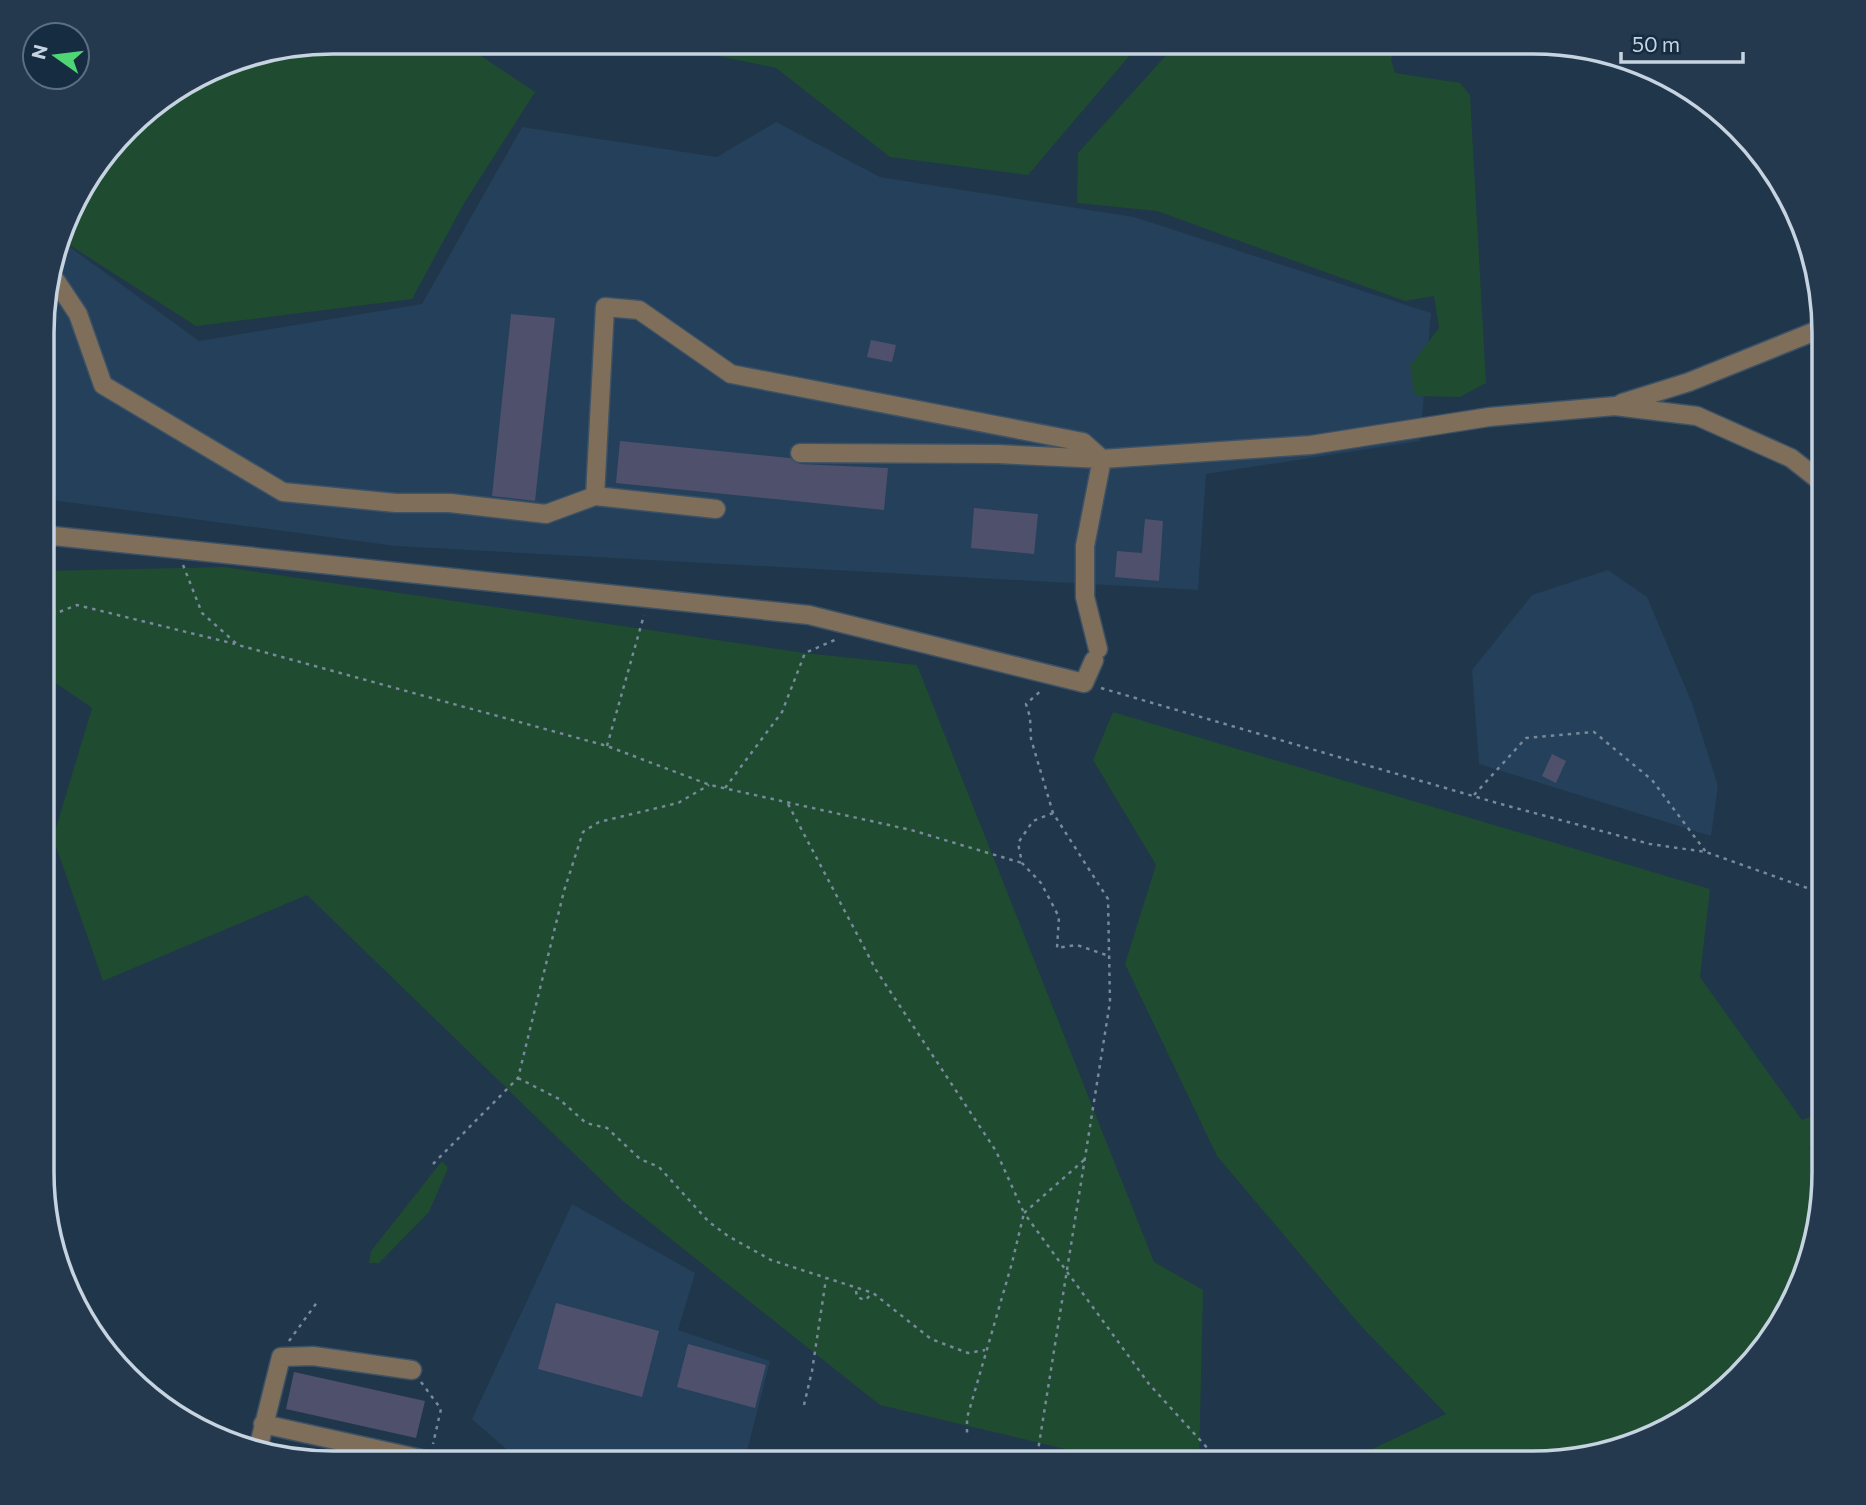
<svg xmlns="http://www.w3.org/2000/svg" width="1866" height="1505" font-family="Commissioner,sans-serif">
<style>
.built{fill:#24405a}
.green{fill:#1f4b30}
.building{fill:#4f506c}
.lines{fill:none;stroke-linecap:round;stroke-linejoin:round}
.minor-casing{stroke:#3e5266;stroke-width:21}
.path{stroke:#77899a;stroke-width:2.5;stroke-dasharray:3.5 5;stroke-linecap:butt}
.minor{stroke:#7f6f5a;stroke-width:18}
.rim{fill:none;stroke:#c6d3e1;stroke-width:3.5}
</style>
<rect width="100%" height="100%" fill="#20364b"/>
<path class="built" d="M776,122L880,177L1134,217L1431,313L1420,441L1206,474L1198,590L395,546L44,499L45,295L63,242L199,341L422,304L522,127L717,157Z
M1608,570L1647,597L1692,703L1718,786L1711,836L1479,764L1472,670L1532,595Z
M572,1204L695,1273L678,1330L770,1361L744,1463L521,1462L472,1419Z"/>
<path class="green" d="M334,42H460L535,92L463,205L412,299L196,326L63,241L81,188L142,114L239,58Z
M652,42H1141L1028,175L890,157L776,68Z
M1178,42L1398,43L1391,59L1395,73L1460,83L1470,95L1486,383L1460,397L1415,396L1410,366L1439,328L1434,296L1405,301L1157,211L1077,203L1078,153Z
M224,567L805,653L917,665L1154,1262L1203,1290L1199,1463H1124L880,1405L623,1201L307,895L103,981L53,838L92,708L44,675V571Z
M1113,712L1710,889L1700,977L1802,1120L1823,1112V1140L1809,1148L1823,1170V1191L1794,1300L1739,1377L1644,1441L1532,1463H1343L1446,1414L1361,1326L1217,1156L1125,964L1156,865L1093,760Z
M442,1161L448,1168L429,1212L379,1263H369L371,1251Z"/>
<path class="building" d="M511,314L555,318L535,501L492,496Z
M871,340L896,345L892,362L867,357Z
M620,441L790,458L800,464L888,468L884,510L616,483Z
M974,508L1038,514L1034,554L971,548Z
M1145,519L1163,521L1159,581L1115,577L1117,551L1142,553Z
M1552,754L1566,761L1556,783L1542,776Z
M556,1303L659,1331L642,1397L538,1369Z
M688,1344L766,1365L755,1408L677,1387Z
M294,1372L425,1401L416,1438L286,1409Z"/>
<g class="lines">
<g class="minor-casing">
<path id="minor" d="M50,278L56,281L78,314L103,385L283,492L396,503H450L546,514L595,496L716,509
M1622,403L1689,382L1823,328
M800,453L997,454L1102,459L1311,445L1489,417L1615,406L1697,416L1791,458L1824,484
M595,496L605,307L639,310L731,374L1083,442L1102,459
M44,535L809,615L1084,683L1094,660
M1098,649L1085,597V546L1102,459
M263,1424L435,1462
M258,1449L281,1357L313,1356L412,1370"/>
</g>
<path class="path" d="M183,565L202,613L238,645L607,746L710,785L911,830L1022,863
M44,618L77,605L235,644
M1101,688L1497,803L1650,844L1706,852L1824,894
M607,746L644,615
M725,788L782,712L805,653L837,639
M1474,795L1526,738L1594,732L1652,780L1706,852
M788,804L876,970L996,1151L1024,1213L1012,1263L967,1418V1435
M1053,813L1033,821L1018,843L1022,863L1041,883L1059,917L1057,948L1077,945L1109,956
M518,1078L559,1099L586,1123L607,1128L640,1159L659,1167L709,1222L728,1236L771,1260L873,1293L931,1339L968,1353L985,1350
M1084,1160L1024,1213L1149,1384L1221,1463
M433,1164L518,1078L564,891L583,832L599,822L678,803L709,785
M856,1291L857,1297L865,1300L873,1293
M289,1341L318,1301
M421,1382L441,1409L433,1444
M804,1405L812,1371L826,1279
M1036,1463L1110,1002L1108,899L1053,813L1031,739L1030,717L1026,704L1043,689"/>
<use href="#minor" class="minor"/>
</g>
<path d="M0 0H1866V1505H0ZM333 54H1533A279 279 0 0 1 1812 333V1172A279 279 0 0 1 1533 1451H333A279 279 0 0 1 54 1172V333A279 279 0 0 1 333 54Z" fill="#24394e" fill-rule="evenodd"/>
<path class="rim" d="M333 54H1533A279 279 0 0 1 1812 333V1172A279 279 0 0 1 1533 1451H333A279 279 0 0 1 54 1172V333A279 279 0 0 1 333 54Z"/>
<g transform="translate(56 56) rotate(284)"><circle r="33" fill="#162c41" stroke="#5c6f81" stroke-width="2"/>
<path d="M0-5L12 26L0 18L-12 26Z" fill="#4ed675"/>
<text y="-10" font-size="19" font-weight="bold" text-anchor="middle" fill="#c6d3e1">N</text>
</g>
<path d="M1621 52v10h122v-10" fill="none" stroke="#c6d3e1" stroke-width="3.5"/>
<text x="1632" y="52" font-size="21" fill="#c6d3e1" stroke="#162c41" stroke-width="5" paint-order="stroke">50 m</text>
</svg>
